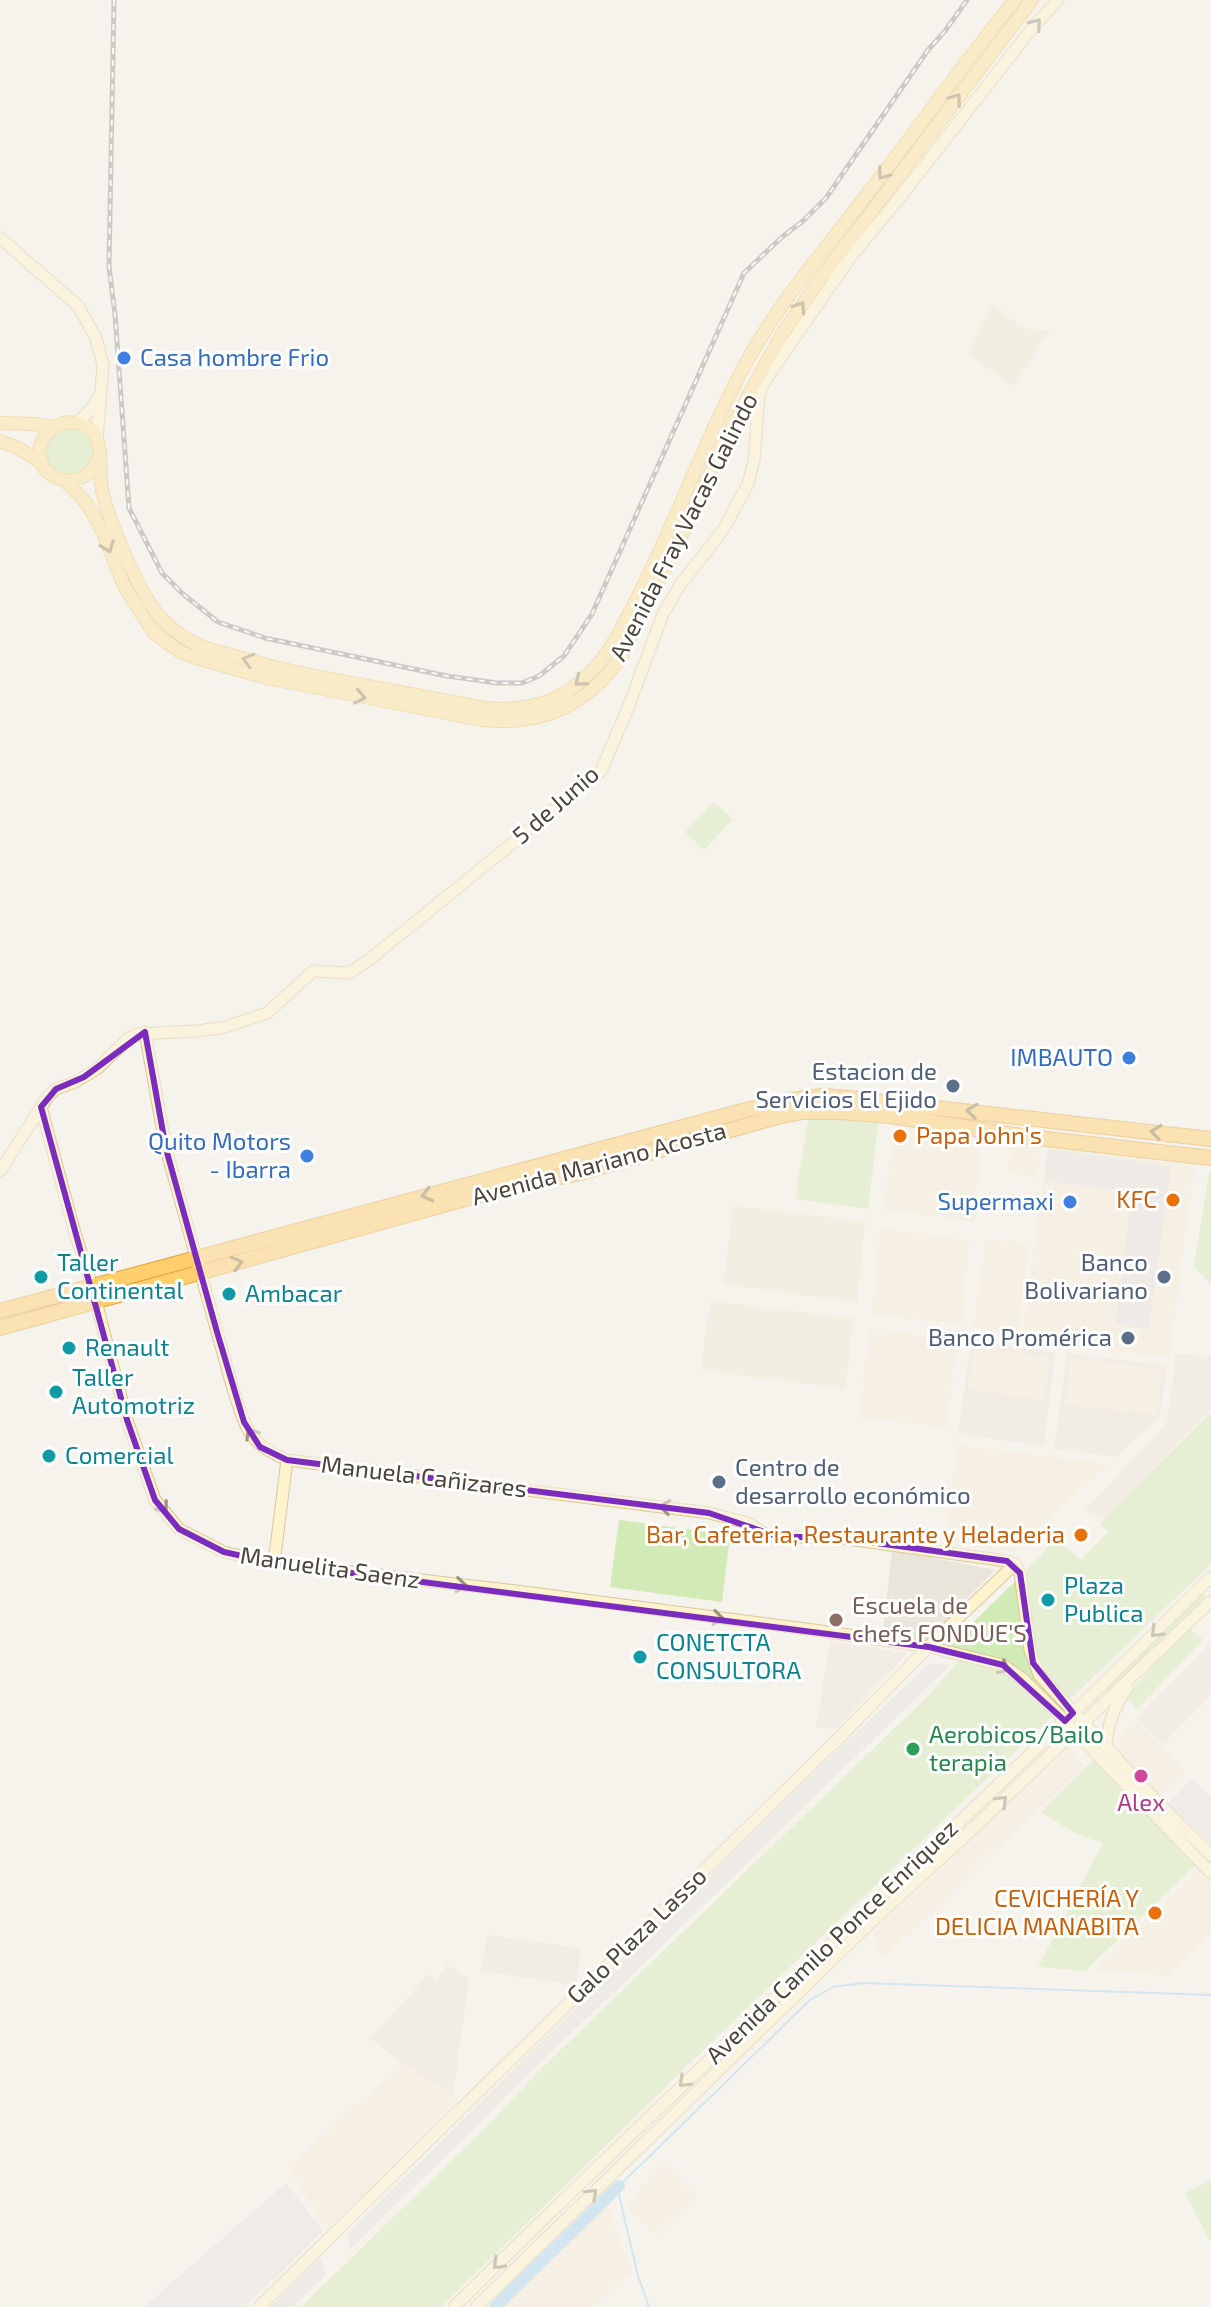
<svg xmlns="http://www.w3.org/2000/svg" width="1211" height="2307" font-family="'Exo 2',sans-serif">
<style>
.residential{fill:#eae5da}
.commercial{fill:#f7ead8}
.industrial{fill:#e6e2dd}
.education{fill:#efe8d6}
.green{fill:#d2eab5}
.parking{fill:#e5e3e0}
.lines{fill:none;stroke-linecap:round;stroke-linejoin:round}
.stream{stroke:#a9d4f2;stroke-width:2}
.river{stroke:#a9d4f2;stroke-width:12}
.secondary-casing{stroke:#d6c79b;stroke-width:13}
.primary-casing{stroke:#e6c16a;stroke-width:14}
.highway-casing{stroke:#e0a43c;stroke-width:16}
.secondary{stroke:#fff3cd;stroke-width:11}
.primary{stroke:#ffe39c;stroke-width:12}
.highway{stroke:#ffcf6e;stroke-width:14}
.rail-casing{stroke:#9a9a9a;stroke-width:5}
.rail{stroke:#fff;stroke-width:2;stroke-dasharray:6;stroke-linecap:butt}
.oneway{stroke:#9c937c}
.oneway2{stroke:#9c8c66}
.oneway3{stroke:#937c4e}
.marked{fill:none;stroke:#7b2cbf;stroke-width:6;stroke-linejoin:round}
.shop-dot{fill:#3f7fe0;stroke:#fff;stroke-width:3}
.service-dot{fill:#5c6f8a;stroke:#fff;stroke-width:3}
.food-dot{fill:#e8710a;stroke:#fff;stroke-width:3}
.culture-dot{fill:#0f9aa8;stroke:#fff;stroke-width:3}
.education-dot{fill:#8d6e63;stroke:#fff;stroke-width:3}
.leisure-dot{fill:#2e9e5b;stroke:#fff;stroke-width:3}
.hotel-dot{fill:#d1479c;stroke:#fff;stroke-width:3}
.labels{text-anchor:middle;stroke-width:6;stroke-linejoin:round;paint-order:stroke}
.shop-label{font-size:24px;fill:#366cbe;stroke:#fff;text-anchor:end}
.street-label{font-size:24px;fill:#4b4439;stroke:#fff}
.service-label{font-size:24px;fill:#4e5e75;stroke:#fff;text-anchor:end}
.food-label{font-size:24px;fill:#c56008;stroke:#fff;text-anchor:end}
.culture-label{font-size:24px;fill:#0d838f;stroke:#fff;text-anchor:start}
.education-label{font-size:24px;fill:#785e54;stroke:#fff;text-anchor:start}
.leisure-label{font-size:24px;fill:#27864d;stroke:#fff;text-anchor:start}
.hotel-label{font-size:24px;fill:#b23c85;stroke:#fff}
</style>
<rect width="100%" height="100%" fill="#f6f3ec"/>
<path class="residential" d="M971,1340L1055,1353L1044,1446L958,1434Z
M1067,1353L1167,1366L1160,1416L1116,1457L1054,1449Z
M1176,1353L1211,1357V1409L1105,1518L1085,1511L1167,1423Z
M892,1550L995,1570L924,1643L882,1639Z
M830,1642L908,1653L836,1729L816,1728Z
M1209,1645L1211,1647V1695L1163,1744L1136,1718Z
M487,1935L581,1948L577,1985L481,1971Z
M446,1965L469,1979L453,2096L403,2064L370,2038L429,1974L437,1980Z"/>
<path class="commercial" d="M894,1125L981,1136L975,1222L884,1209Z
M1012,1142L1041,1144L1037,1179L1008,1172Z
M1048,1143L1195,1163L1169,1358L1022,1338Z
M880,1228L969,1240L962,1325L872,1314Z
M986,1238L1028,1244L1018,1333L973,1328Z
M870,1328L957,1340L947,1428L859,1417Z
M974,1347L1050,1358L1044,1400L968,1389Z
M1071,1358L1163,1369L1157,1415L1065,1404Z
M958,1445L1107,1464L1013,1552L943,1544Z
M1134,1720L1185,1770L1160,1795L1110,1745Z
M1068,1745L1084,1766L883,1958L874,1943L875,1930Z
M1199,1869L1211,1882V1933L1169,1975L1095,1970Z
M403,2064L453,2096L464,2106L327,2228L287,2167Z
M664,2164L697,2195L658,2236L626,2205Z
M604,2195L632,2272L592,2307H488Z"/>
<path class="industrial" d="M1192,1779L1211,1797V1845L1168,1804Z
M286,2183L323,2231L245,2307H144Z"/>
<path class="education" d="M992,303L1017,324L1035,331L1050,330L1013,386L967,353Z
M733,1206L865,1221L857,1303L723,1284Z
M710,1301L853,1318L846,1389L701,1370Z"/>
<path class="green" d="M70,427C99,436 99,456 80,475L53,473L43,457L50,434Z
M714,802L733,819L704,850L685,832Z
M809,1115L879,1119L868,1209L795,1199Z
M1209,1172H1211V1284L1194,1267Z
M1211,1412V1564L690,2063L441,2307H301L482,2131L544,2066L929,1695L966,1653L946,1649L1042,1555L1053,1539L1055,1542L1058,1539L1081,1560L1108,1532L1100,1523Z
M619,1520L730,1535L722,1602L610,1587Z
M1202,1594L1207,1598L1109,1693L1104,1688Z
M1188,1627L1203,1640L1137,1709L1126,1696Z
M1095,1758L1196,1865L1085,1971L1038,1967L1103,1843L1076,1834L1041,1812Z
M1211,2180V2243L1185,2193Z"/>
<path class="parking" d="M1048,1149L1171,1166L1149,1330L1115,1324L1132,1192L1044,1181Z
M929,1663L950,1665L659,1949L564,2040L350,2250L347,2234L792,1794Z
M321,2257L326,2275L293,2307H270Z"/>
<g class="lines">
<path class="stream" d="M649,2307L638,2276L619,2195V2186L810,2000L833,1987L863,1983L1211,1995"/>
<path class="river" d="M495,2307L619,2186"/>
<g class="secondary-casing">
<path id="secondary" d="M0,238L78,306L96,338L103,365L97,439
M78,423L91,409L100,395
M145,1032L166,1149L233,1389C246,1428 247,1443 287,1460L709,1513L748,1523L765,1534L779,1537H833L1007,1561L1015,1564
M41,1107L75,1233L92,1286L127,1420L155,1500L179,1529L224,1552L274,1563L524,1592L821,1631L929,1647L1003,1665L1023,1679L1065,1721L1211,1873
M0,1171L49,1095L56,1089L75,1082L97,1069L129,1038L137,1034L198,1031L225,1027L267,1013L313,971L349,973L370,959L601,771L628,708L663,614L680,585L723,530L748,484L754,460L759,395L766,379L852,255L901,196L1033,27L1058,0
M274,1563L287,1460
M1015,1564L1020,1573L1030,1650L1039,1675L1162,1807L1211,1855
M1106,1747C1107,1725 1114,1707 1127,1688
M259,2307L843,1734L935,1640L1015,1564
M454,2307C703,2060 963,1825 1211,1577
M476,2307L870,1923L964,1837L1211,1601"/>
</g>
<g class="primary-casing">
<path id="primary" d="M0,423L34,424L53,427
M0,441L18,448L42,463
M99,459C81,499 27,477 42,441C51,419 83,415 96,437C103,450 99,474 102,490C109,523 139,592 160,617C171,629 185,639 200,646C210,650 223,653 235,656C268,666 301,674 335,680C385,689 435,699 485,708C533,712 566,701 598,664C615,644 626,619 638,596C675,524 702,447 739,376C774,307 826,249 872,188C920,126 965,61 1015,0
M66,482L83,499L92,512L104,535L124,586L153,632L179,651L196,658L267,678L482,720C542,726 586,706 621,658L686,527L731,427L782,334L819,281L1032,0"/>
</g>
<g class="highway-casing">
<path id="highway" d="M0,1311L746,1110L803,1098L824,1096L848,1098L1211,1139
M0,1328L501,1189L580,1173L773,1118L802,1112H840L891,1116L1029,1137L1211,1158"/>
</g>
<use href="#secondary" class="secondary"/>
<use href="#primary" class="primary"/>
<use href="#highway" class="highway"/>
<g class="rail-casing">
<path id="rail" d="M114,0L109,267L115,314L129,508L162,573L183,594L218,622L265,638L447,676L497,683H522L539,676L564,656L592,614L744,273L782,237L803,221L826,198L928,50L945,31L967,0"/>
</g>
<use href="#rail" class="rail"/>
</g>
<defs><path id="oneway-chevron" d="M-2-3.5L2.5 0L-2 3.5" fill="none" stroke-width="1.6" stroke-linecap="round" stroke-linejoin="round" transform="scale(2)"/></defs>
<g class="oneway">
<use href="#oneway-chevron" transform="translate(1036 24) rotate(-50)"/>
<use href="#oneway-chevron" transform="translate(251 1433) rotate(-121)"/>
<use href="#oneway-chevron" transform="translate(665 1507) rotate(-173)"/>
<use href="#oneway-chevron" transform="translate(163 1508) rotate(53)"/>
<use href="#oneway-chevron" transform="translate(461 1585) rotate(6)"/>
<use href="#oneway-chevron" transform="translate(718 1618) rotate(8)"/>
<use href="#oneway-chevron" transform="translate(1156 1632) rotate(135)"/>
<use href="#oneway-chevron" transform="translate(1004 1668) rotate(27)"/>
<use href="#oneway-chevron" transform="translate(1002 1801) rotate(-44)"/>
<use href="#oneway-chevron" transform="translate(684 2082) rotate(136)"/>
<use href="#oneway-chevron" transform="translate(592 2194) rotate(-44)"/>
<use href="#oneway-chevron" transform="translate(498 2264) rotate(135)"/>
</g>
<g class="oneway2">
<use href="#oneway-chevron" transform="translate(956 99) rotate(-53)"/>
<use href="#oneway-chevron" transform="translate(883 174) rotate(127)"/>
<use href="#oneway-chevron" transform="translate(800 307) rotate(-56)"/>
<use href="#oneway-chevron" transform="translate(108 547) rotate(70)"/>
<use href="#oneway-chevron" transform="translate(248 660) rotate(-164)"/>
<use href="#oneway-chevron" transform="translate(580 681) rotate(140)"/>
<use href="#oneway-chevron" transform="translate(360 697) rotate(12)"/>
</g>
<g class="oneway3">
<use href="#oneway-chevron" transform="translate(972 1111) rotate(-174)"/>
<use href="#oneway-chevron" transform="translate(1156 1132) rotate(-173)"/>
<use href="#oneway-chevron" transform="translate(427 1195) rotate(165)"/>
<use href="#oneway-chevron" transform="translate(237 1263) rotate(-16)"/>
</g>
<path d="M0 0H1211V2307H0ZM145,1032L166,1149L217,1332L244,1422L260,1447L287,1460L709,1513L779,1537H833L1007,1561L1020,1573L1033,1663L1073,1713L1065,1721L1003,1665L929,1647L274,1563L224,1552L179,1529L155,1500L127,1420L41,1107L56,1089L84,1077Z" fill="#f6f3ec" fill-opacity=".55" fill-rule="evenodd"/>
<path class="marked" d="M145,1032L166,1149L217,1332L244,1422L260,1447L287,1460L709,1513L779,1537H833L1007,1561L1020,1573L1033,1663L1073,1713L1065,1721L1003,1665L929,1647L274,1563L224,1552L179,1529L155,1500L127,1420L41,1107L56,1089L84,1077Z"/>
<g class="shop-dot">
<circle cx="124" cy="358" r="8"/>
<circle cx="1129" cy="1058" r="8"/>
<circle cx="307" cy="1156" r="8"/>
<circle cx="1070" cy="1202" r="8"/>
</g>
<g class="service-dot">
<circle cx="953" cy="1086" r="8"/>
<circle cx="1164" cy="1277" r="8"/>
<circle cx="1128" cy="1338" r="8"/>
<circle cx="719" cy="1482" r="8"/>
</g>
<g class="food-dot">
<circle cx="900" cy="1136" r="8"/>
<circle cx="1173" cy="1200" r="8"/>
<circle cx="1081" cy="1535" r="8"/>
<circle cx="1155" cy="1913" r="8"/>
</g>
<g class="culture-dot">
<circle cx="41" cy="1277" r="8"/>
<circle cx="229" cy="1294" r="8"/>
<circle cx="69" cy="1348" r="8"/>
<circle cx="56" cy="1392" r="8"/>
<circle cx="49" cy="1456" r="8"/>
<circle cx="1048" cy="1600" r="8"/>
<circle cx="640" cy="1657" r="8"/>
</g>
<circle class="education-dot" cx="836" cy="1620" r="8"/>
<circle class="leisure-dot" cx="913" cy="1749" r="8"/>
<circle class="hotel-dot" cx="1141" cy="1776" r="8"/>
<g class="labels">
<g class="shop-label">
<text x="140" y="366" text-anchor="start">Casa hombre Frio</text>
<text x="1113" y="1066">IMBAUTO</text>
<text x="291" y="1150">Quito Motors<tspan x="291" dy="28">- Ibarra</tspan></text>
<text x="1054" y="1210">Supermaxi</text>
</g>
<g class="street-label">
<text transform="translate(684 527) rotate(-63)" y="8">Avenida Fray Vacas Galindo</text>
<text transform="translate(556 805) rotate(-41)" y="8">5 de Junio</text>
<text transform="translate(599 1164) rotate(-15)" y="8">Avenida Mariano Acosta</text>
<text transform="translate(424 1477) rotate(7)" y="8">Manuela Cañizares</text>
<text transform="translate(330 1568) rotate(8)" y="8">Manuelita Saenz</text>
<text transform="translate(637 1936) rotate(-44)" y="8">Galo Plaza Lasso</text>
<text transform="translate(832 1942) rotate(-44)" y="8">Avenida Camilo Ponce Enriquez</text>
</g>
<g class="service-label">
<text x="937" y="1080">Estacion de<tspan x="937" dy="28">Servicios El Ejido</tspan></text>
<text x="1148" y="1271">Banco<tspan x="1148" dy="28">Bolivariano</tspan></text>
<text x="1112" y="1346">Banco Promérica</text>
<text x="735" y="1476" text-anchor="start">Centro de<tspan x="735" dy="28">desarrollo económico</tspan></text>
</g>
<g class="food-label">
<text x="916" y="1144" text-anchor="start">Papa John's</text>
<text x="1157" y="1208">KFC</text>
<text x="1065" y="1543">Bar, Cafeteria, Restaurante y Heladeria</text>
<text x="1139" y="1907">CEVICHERÍA Y<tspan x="1139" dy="28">DELICIA MANABITA</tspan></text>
</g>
<g class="culture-label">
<text x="57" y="1271">Taller<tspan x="57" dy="28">Continental</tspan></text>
<text x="245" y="1302">Ambacar</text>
<text x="85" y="1356">Renault</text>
<text x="72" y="1386">Taller<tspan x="72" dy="28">Automotriz</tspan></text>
<text x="65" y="1464">Comercial</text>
<text x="1064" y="1594">Plaza<tspan x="1064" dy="28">Publica</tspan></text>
<text x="656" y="1651">CONETCTA<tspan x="656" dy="28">CONSULTORA</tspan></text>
</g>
<g class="education-label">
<text x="852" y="1614">Escuela de<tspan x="852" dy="28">chefs FONDUE'S</tspan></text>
</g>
<g class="leisure-label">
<text x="929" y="1743">Aerobicos/Bailo<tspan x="929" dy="28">terapia</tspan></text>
</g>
<g class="hotel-label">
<text x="1141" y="1811">Alex</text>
</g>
</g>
</svg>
